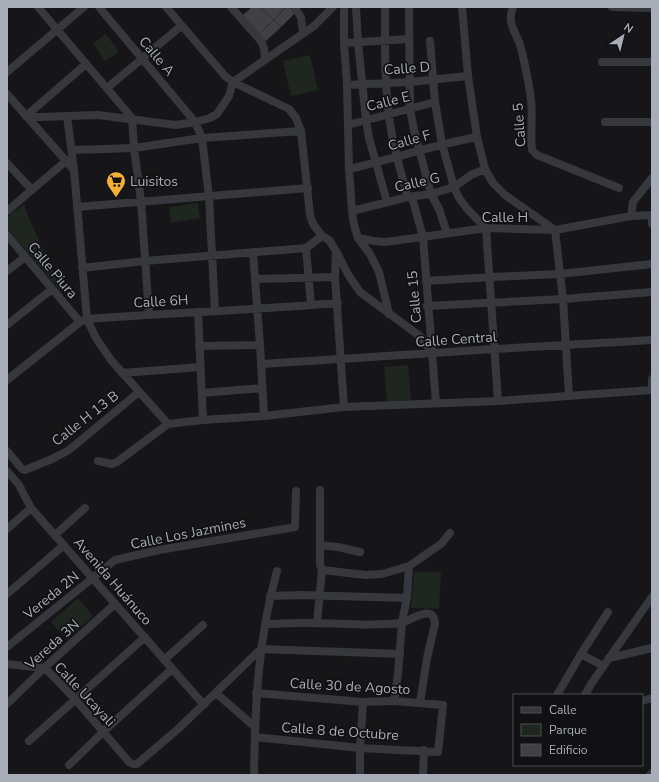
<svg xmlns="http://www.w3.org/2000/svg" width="659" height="782" font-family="'Nunito Sans',sans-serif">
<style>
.green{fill:#1e261f}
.building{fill:#404145;stroke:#303034}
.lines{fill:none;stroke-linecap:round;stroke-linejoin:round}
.street{stroke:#37383d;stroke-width:8}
.labels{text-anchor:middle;stroke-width:3.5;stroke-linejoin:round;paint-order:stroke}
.street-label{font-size:14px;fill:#a8adb8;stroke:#111113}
.poi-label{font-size:14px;fill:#a8adb8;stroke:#111113;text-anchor:start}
</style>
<rect width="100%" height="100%" fill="#161618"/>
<path class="green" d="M106,34L119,52L105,61L93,43Z
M310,55L318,90L291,96L283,61Z
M198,203L200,218L171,223L169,207Z
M24,204L28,216L63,294L7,228V217Z
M408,365L411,400L387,402L384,367Z
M414,572H441L439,609L411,608Z
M78,598L93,616L67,640L51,622Z"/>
<path class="building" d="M252,7H261L274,20L259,34L242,16Z
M264,7H286L274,20L262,8Z
M286,7H289L295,13L281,27L274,20Z
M274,20L281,27L266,41L259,34Z"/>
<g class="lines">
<path class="street" d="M38,7L132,118L134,148L141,201L149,315
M99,7L195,122L202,138L209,197L215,311
M166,7L225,76L233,82L289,109L296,118L301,131L310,215L313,224L322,236L329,240L336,251L335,277L344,407
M231,7L261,41L264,48L265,60
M294,7L301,17L303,33
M344,7V43L347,85L349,169L352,211L354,225L358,238L370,254L379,272L389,314
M356,7L358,42L366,120L369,138L387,202
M385,7C385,50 384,93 392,135C396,156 402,177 408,197
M409,7L410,109L414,130L431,194L439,209L447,233
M462,7L468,76L477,137L485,169L493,183L505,195L555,230L563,299L569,396
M513,7C506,24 517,33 521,48C525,65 529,83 531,100C533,117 530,134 532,150L537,155L619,188
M612,7L652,8
M430,41L435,102L442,144L454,187C460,204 474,216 486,228L498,401
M344,43L409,39
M602,62H652
M7,72L84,7
M347,85L410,82L468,76
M107,88L181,26
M7,94L74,170
M26,116L41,117L98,115L176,125L195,122L210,118L217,114L229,96L233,82L314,26L333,7
M26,116L86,64
M67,116L74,170L87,319L96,338L111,360L168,424
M605,122H652
M348,125L435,102
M72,150L134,148L202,138L301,131
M7,163L32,190
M349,169C392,159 434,145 477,137
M412,197L423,237L436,403
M77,207L308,188
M7,211L66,161
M352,211L408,197L431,194L454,187L471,175L485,169
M631,216L633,202L652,178
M7,235L80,322
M358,238L374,241L386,242L486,228L555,230L631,216L652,215V224
M306,248L311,305
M253,252L260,345L264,416
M337,253L349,276L360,292L421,337L432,353
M82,268L145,261L306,248L322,236
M7,271L25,257
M255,279L335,277
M426,281L491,277L560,274L652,264
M427,306L563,299L652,292
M198,312L203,420
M7,325L52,289
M199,346L260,345
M262,364L495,349L652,340
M122,373L200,367
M7,380L80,322L87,319C170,313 254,310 338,303
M203,393L262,388
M7,451L22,469L25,470L52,459L69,450L139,392
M98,461L112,464L117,462L168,424L203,420L264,416L344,407L498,401L652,390V379
M7,471L19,485L31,508L204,705
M7,529L31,508
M55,535L85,508
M320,545L338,547L360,552
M322,570L366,575L382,574L409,566L441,544L450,533
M7,594L64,545
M270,596L300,595L407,598
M317,623L322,570L320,564V490
M265,624C277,624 288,623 299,623C333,622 367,627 401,623C410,621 434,602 435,624L427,658L420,703
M7,647L115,560L159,550L295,527L296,491
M581,654L603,666
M609,658L652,648
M164,660L203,625
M7,664L44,668L49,672L75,699L129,762L133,764H137L178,729L261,649L400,654
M216,693L255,727
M557,695L581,654L608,612
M585,695L591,684L652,597
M394,701L398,674L402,622L407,598L409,566
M642,701L652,698
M7,704L44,668L115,604
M255,737L360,748L438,752L443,705L394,701L363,702L256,693
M29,741L145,637
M69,765L103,732L172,669
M254,775C255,706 258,638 277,571
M360,775V748L363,702
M423,775L424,750
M650,775L652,773"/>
</g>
<defs>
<g id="supermarket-pin" transform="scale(1)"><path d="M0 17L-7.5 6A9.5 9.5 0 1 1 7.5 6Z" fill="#f2b134" stroke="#111113"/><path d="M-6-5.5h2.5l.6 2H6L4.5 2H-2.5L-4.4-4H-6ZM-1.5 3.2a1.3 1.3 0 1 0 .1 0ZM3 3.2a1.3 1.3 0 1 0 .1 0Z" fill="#111"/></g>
</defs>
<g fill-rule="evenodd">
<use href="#supermarket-pin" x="116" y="181"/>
</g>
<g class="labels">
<g class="street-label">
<text transform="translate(157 56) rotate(50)" y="5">Calle A</text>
<text transform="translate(407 68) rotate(-4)" y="5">Calle D</text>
<text transform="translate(388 101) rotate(-14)" y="5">Calle E</text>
<text transform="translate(519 125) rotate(-94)" y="5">Calle 5</text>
<text transform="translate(409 140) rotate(-16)" y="5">Calle F</text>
<text transform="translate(417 182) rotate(-13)" y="5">Calle G</text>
<text x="505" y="222">Calle H</text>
<text transform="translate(53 270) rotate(50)" y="5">Calle Piura</text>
<text transform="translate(414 297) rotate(-95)" y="5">Calle 15</text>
<text transform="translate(161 301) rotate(-3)" y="5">Calle 6H</text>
<text transform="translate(456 339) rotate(-4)" y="5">Calle Central</text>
<text transform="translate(85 418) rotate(-38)" y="5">Calle H 13 B</text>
<text transform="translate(188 533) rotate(-11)" y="5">Calle Los Jazmines</text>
<text transform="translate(113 581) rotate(49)" y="5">Avenida Huánuco</text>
<text transform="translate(51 595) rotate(-39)" y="5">Vereda 2N</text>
<text transform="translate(52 644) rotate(-42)" y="5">Vereda 3N</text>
<text transform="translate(350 686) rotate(3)" y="5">Calle 30 de Agosto</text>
<text transform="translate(85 694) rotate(47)" y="5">Calle Ucayali</text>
<text transform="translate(340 731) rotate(4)" y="5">Calle 8 de Octubre</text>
</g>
<g class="poi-label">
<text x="130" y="186">Luisitos</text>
</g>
</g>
<rect width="659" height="782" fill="none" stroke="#a8adb8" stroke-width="16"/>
<rect x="513" y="694" width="130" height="72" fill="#111113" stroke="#4d4f55"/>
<rect x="521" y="707" width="20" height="6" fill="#37383d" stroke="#4d4f55"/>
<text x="549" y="714" font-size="12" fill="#a8adb8">Calle</text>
<rect x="521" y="724" width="20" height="12" fill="#1e261f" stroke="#4d4f55"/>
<text x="549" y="734" font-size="12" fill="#a8adb8">Parque</text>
<rect x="521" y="744" width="20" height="12" fill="#404145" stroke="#4d4f55"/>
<text x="549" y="754" font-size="12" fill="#a8adb8">Edificio</text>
<g transform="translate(623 36) rotate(35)" stroke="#111113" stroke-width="3" paint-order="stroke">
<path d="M0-3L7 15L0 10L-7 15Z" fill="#a8adb8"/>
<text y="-6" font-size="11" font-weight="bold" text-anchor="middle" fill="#a8adb8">N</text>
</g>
</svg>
